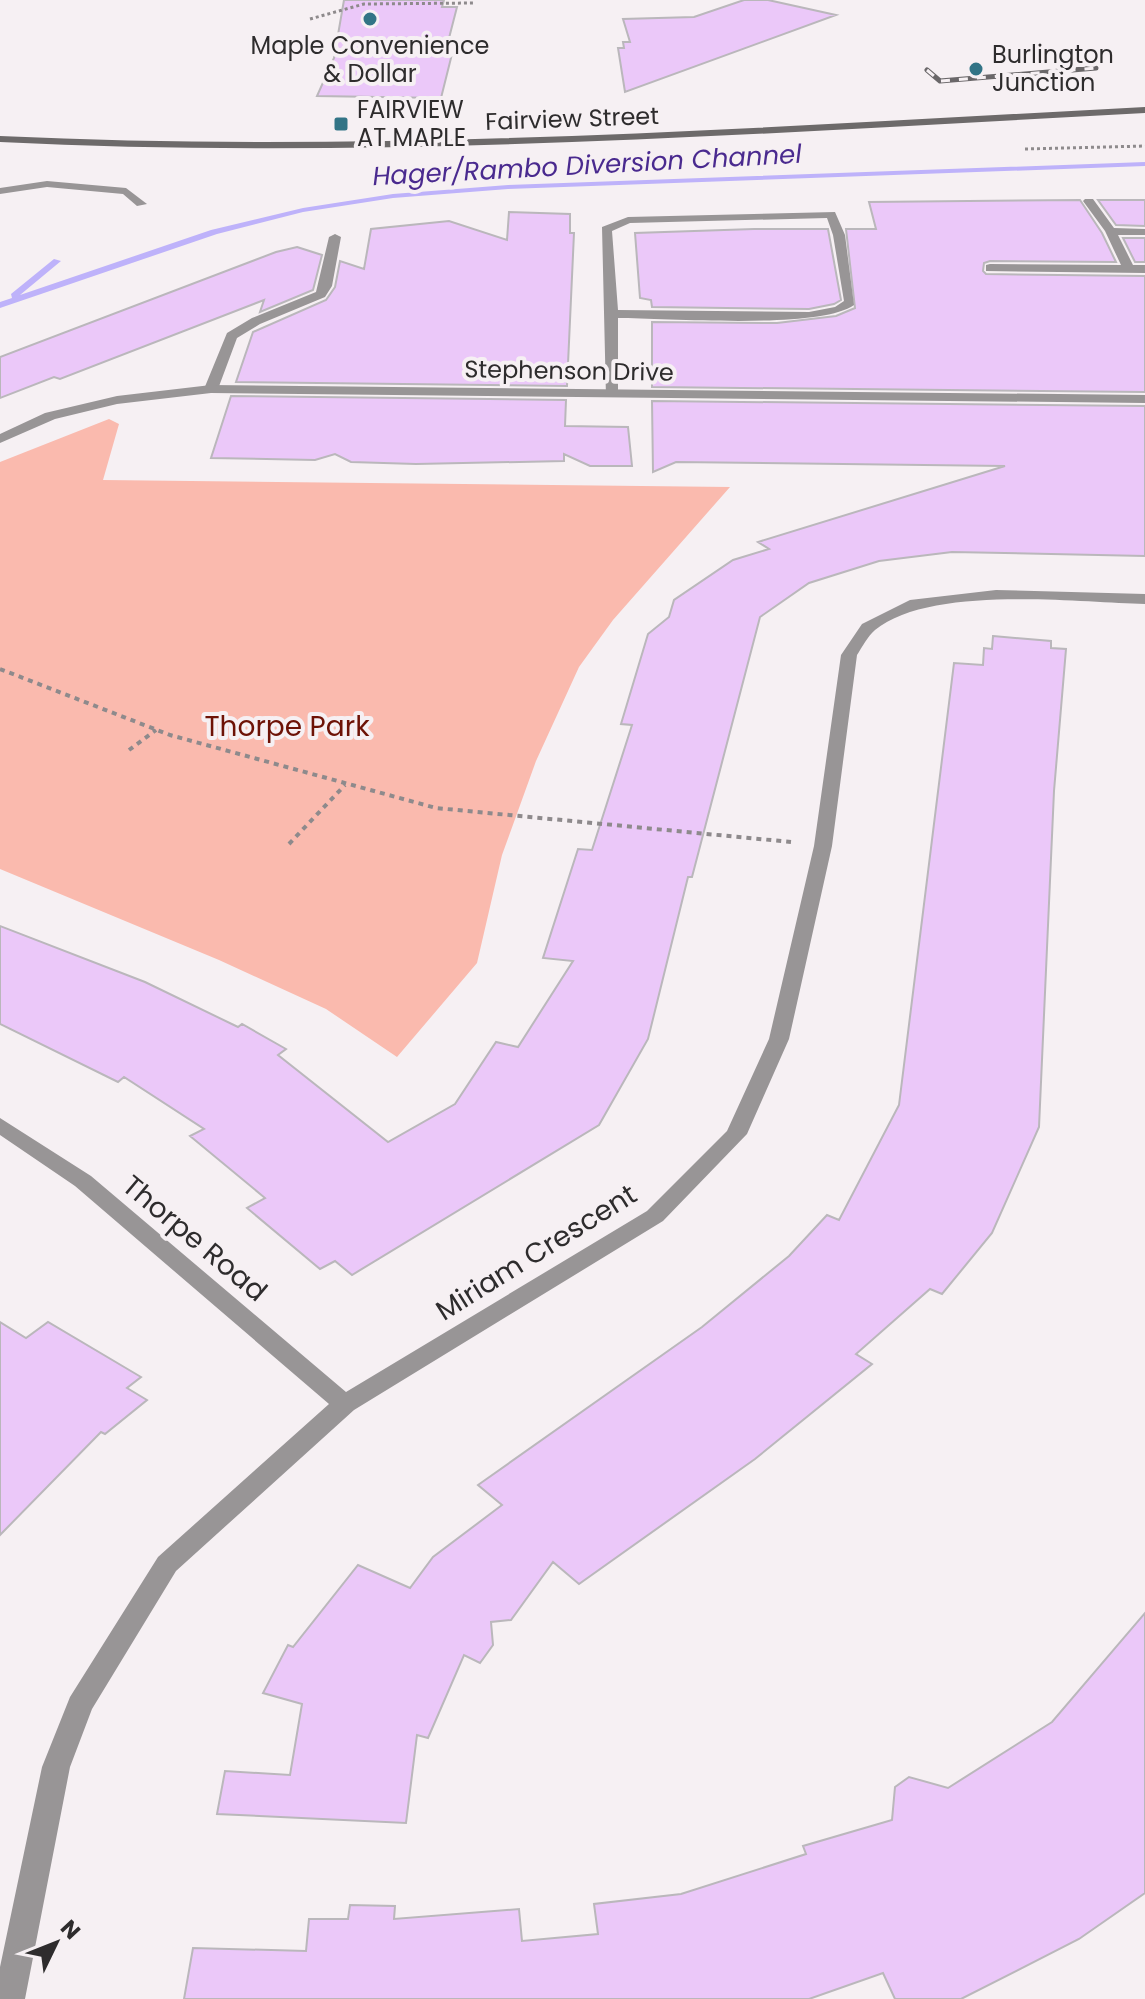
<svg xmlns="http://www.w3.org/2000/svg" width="1145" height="1999" font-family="Poppins,sans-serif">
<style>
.green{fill:#fabaae}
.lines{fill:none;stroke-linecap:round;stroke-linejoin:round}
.stream{fill:#beb2fa;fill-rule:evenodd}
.building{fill:#ebc8f9;stroke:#bab7bb;stroke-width:2}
.path-far1{stroke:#8e8a8c;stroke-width:3;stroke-dasharray:3 3;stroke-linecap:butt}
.path{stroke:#8e8a8c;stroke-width:4;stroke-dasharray:5 5;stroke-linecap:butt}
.lane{fill:#989596;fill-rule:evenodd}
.street{fill:#989596;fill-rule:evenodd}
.secondary{fill:#6d6a6a;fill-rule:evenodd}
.rail-casing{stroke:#6a6769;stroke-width:5}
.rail{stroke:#f6f0f3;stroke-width:3;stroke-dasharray:9;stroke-linecap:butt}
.poi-dot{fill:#327486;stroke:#f6f0f3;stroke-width:3}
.labels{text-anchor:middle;stroke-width:8;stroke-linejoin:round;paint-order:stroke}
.far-poi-label{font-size:24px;fill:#2e2c2d;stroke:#f6f0f3;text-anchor:start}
.far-street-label{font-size:24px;fill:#2e2c2d;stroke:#f6f0f3}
.far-water-label{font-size:26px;font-style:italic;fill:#4a2a8f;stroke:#f6f0f3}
.park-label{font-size:28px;fill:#6d1206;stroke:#f6f0f3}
.street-label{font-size:28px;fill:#2e2c2d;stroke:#f6f0f3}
</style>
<rect width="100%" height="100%" fill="#f6f0f3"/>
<path class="green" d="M109,419L119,424L103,480L730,487L613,620L579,667L536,761L502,855L477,963L397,1057L326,1009L219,960L0,869V462Z"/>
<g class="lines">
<path class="stream" d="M1145,162V166L508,189L393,198L303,212L217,234L0,308V302L12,298L11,294L54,259L61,261L20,295L211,230L303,208L393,194L508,185Z"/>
</g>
<path class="building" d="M344,0H444L442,7H457L448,42H455L441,98L317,96L334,58Z
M744,0H768L836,15L625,92L618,48H624L623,42H630L623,19L694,17Z
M1080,200L1102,233L1116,262L990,261L984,263L983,271L986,274L1145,276V392L652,387V322L777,323L836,316L855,308L846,229H876L869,202Z
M1098,200H1145V226L1116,225Z
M509,212L570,214V233H574L567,386L236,382L253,332L326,300L335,287L340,261L364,269L371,229L449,221L507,240Z
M754,229H828L841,300L834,304L809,309L652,307L651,300L640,298L635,233Z
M1123,238H1145V262H1135Z
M297,247L322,255L313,290L260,312L264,300L60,379L54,377L0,398V357L276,252Z
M231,396L566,400L565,426L628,427L632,466H590L564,454V461L416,464L351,462L335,454L315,460L211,458Z
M652,401L1145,406V556L952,552L879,561L809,583L760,617L692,877H688L648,1039L599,1125L352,1275L335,1261L320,1269L247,1208L265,1198L190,1136L204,1129L124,1077L118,1082L0,1024V926L145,982L238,1027L242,1024L286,1049L278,1055L388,1142L455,1104L496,1042L518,1047L573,961L543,958L578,849L592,850L632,725L621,724L648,634L669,617L674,600L733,560L769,549L758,542L1005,466L676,462L653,472Z
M993,636L1051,641V648L1066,649L1054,791L1039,1127L992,1233L942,1294L930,1289L856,1354L872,1364L755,1459L579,1584L553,1562L511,1620L491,1622L493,1645L480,1663L464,1655L428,1738L417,1735L406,1823L217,1814L225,1771L290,1775L302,1704L263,1693L288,1645L293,1647L358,1565L410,1588L433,1557L502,1505L478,1485L702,1327L789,1256L827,1215L839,1220L899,1105L954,663L983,665L984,648L992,649Z
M0,1322L26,1338L48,1322L141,1377L127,1388L147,1400L105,1434L101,1432L0,1535Z
M1145,1613V1893L1079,1939L961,1999H895L883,1973L809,1999H184L193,1948L306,1951L309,1919H348L350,1905L395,1906L394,1919L519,1909L522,1941L598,1934L594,1904L681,1894L806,1854L803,1846L892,1820L895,1787L909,1777L948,1788L1052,1722Z"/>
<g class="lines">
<path class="path-far1" d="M310,19L364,4L473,3
M1025,149L1145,146"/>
<path class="path" d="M0,669L170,735L436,808L791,842
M129,750L156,730
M289,844L345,785"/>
<path class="lane" d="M47,181L126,188L147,204L137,206L123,194L47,187L0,194V188Z
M1085,199H1093L1114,228L1145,229V235H1118L1133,265H1145V273L986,271V265L990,264L1121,265L1105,231L1083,201Z
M835,212L845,235L854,305C819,330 668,318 618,318V394L606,397L602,227L628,217ZM827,218L833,235L844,301L835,307L809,312L618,310L612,231L630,223Z
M335,234L341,237L332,286L325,297L260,324L237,338L218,389L206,392L204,389L227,333L252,318L316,292L329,237Z"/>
<path class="street" d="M211,385L1145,395V403L211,393L117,404L55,419L0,443V434L45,413L117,396Z
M996,590L1145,594V604C1075,602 930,585 875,630C868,636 862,647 857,655L832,846L789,1039L747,1134L663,1221L354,1410L176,1571L92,1709L70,1767L25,1999H0V1967L42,1767L70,1697L158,1557L329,1404L75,1186L0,1135V1118L91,1176L346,1392L647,1211L727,1131L769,1039L814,846L841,655L862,624L910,600Z"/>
<path class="secondary" d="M1145,107V113C764,133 382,161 0,142V136C382,154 764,127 1145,107Z"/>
<g class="rail-casing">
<path id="rail" d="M927,70L940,81L1096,68"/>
</g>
<use href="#rail" class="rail"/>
</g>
<g class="poi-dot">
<circle cx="370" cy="19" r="8"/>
<circle cx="976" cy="69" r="8"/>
<rect x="333" y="116" width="16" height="16" rx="4"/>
</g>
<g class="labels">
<g class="far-poi-label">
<text x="370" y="54" text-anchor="middle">Maple Convenience<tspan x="370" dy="28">&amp; Dollar</tspan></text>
<text x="992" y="63">Burlington<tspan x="992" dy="28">Junction</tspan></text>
<text x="357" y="118">FAIRVIEW<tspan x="357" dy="28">AT MAPLE</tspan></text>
</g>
<g class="far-street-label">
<text transform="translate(572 119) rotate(-2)" y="8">Fairview Street</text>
<text transform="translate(569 371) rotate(1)" y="8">Stephenson Drive</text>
</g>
<g class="far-water-label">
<text transform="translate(587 165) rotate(-3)" y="9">Hager/Rambo Diversion Channel</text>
</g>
<g class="park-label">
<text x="287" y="736">Thorpe Park</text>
</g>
<g class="street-label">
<text transform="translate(195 1238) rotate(40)" y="10">Thorpe Road</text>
<text transform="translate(536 1252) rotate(-32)" y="10">Miriam Crescent</text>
</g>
</g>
<g transform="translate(56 1943) rotate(47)" stroke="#f6f0f3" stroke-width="6" paint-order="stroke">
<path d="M0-6L14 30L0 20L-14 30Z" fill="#2e2c2d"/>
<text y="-12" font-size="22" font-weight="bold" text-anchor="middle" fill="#2e2c2d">N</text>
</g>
</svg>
